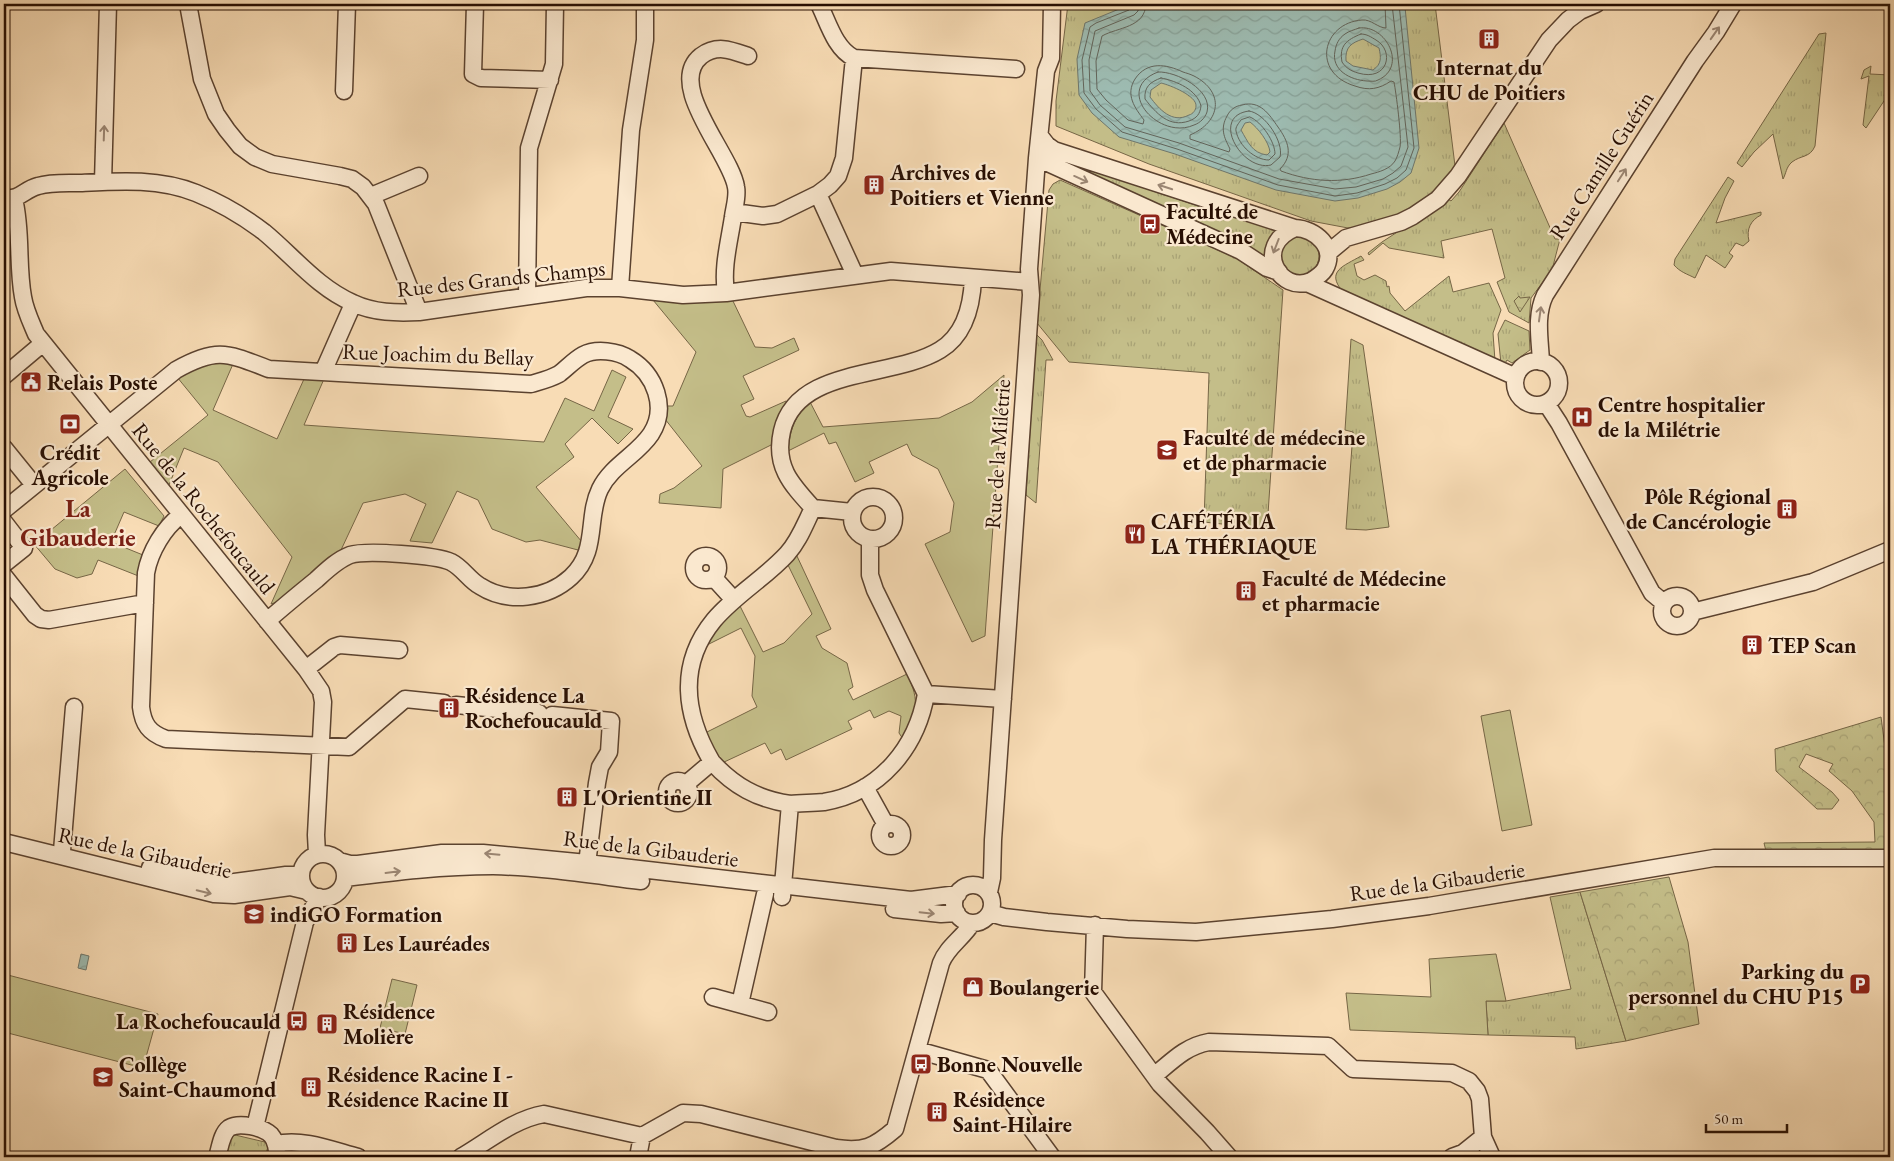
<svg xmlns="http://www.w3.org/2000/svg" width="1894" height="1161" font-family="'EB Garamond',serif">
<style>
.grass{fill:url(#grass-tufts);stroke:#766646}
.forest{fill:url(#forest-crowns);stroke:#766646}
.garden{fill:#c4be89;stroke:#766646}
.water{fill:url(#water-waves);stroke:#6e766b;fill-rule:evenodd}
.lines{fill:none;stroke-linecap:round;stroke-linejoin:round}
.shore{stroke:#62645a;stroke-width:1}
.minor-casing{stroke:#5b422f;stroke-width:19}
.minor{stroke:#fae8cf;stroke-width:16}
.oneway{stroke:#9b8673}
.labels{text-anchor:middle;stroke-width:4.5;stroke-linejoin:round;paint-order:stroke}
.poi-label{font-size:22px;font-weight:bold;fill:#270e02;stroke:#fae8cf;text-anchor:start}
.street-label{font-size:22px;fill:#270e02;stroke:#fae8cf}
.quarter-label{font-size:25px;font-weight:bold;fill:#7a1f14;stroke:#fae8cf}
</style>
<defs>
<pattern id="grass-tufts" width="24" height="20" patternUnits="userSpaceOnUse" patternTransform="scale(1.25)"><rect width="24" height="20" fill="#c4be89"/><path d="M3 7l-1-3M5 7V3M7 7l1-3M15 17l-1-3M17 17v-4M19 17l1-3" fill="none" stroke="#a8a275"/></pattern>
<pattern id="forest-crowns" width="20" height="18" patternUnits="userSpaceOnUse" patternTransform="scale(1.25)"><rect width="20" height="18" fill="#c4be89"/><path d="M2 6a3 3 0 1 1 6 0M12 15a3 3 0 1 1 6 0" fill="none" stroke="#a8a275"/></pattern>
<pattern id="water-waves" width="16" height="10" patternUnits="userSpaceOnUse" patternTransform="scale(1.25)"><rect width="16" height="10" fill="#9dbbb1"/><path d="M0 5q4-4 8 0t8 0" fill="none" stroke="#87a097"/></pattern>
</defs>
<rect width="100%" height="100%" fill="#f8dcb5"/>
<filter id="stains"><feTurbulence type="fractalNoise" baseFrequency=".004" numOctaves="4"/><feColorMatrix values="0 0 0 0 .2 0 0 0 0 .09 0 0 0 0 .02 0 0 0 .5 -.17"/></filter>
<radialGradient id="worn" r=".72"><stop offset=".6" stop-color="#630" stop-opacity="0"/><stop offset="1" stop-color="#630" stop-opacity=".3"/></radialGradient>
<path class="grass" d="M1068,4H1435L1456,174L1427,203L1369,226L1348,228L1311,221L1149,164L1056,126V101Z
M1826,33L1815,146C1810,158 1801,155 1792,162C1786,167 1786,174 1783,179L1773,134L1754,152L1742,167L1737,163L1819,34Z
M1871,66L1870,74L1890,75V92L1866,128L1863,125L1869,76L1861,79L1864,70Z
M1504,123L1555,239H1560L1552,270L1531,298L1529,323L1509,312L1497,282L1505,278L1492,229L1441,241L1444,258L1389,248L1383,243L1369,255L1368,253L1382,242L1448,199L1451,201L1459,192Z
M1064,161L1222,214L1280,228L1268,242L1265,260L1063,166Z
M1728,177L1734,181L1725,198L1716,223L1761,212V215C1751,220 1746,229 1749,241L1743,246L1736,243L1729,253L1733,256L1725,268L1706,255L1695,278C1687,274 1680,272 1674,265L1675,259Z
M1060,180L1236,258L1283,290L1267,529L1204,522L1209,373L1069,362L1037,323L1049,190L1053,184Z
M1281 256a19 19 0 1 1 38 0a19 19 0 1 1-38 0Z
M1361,256L1364,260L1354,264L1357,276L1364,280L1375,275L1386,281L1387,287L1389,286L1390,293L1405,311L1449,276L1453,292L1489,283L1501,310L1493,333L1495,361L1343,292C1325,271 1344,266 1361,256Z
M1505,320L1529,331L1530,350L1512,363L1507,360L1504,365L1501,364L1498,334Z
M1036,334L1042,340L1053,360H1046L1036,503L1026,495Z
M1351,339L1363,345L1389,527L1366,530L1346,529L1353,432L1345,430Z
M1580,892L1626,1041L1576,1049L1575,1037L1488,1035L1486,1001H1506L1571,989L1550,897Z
M231,1134L269,1143L265,1157H226Z"/>
<path class="forest" d="M1519,296L1520,298L1530,297L1520,312L1514,301Z
M1881,717L1890,785V852L1766,851L1764,843L1875,842L1874,822L1852,791L1829,771L1833,764L1806,754L1799,767L1832,792L1839,800L1832,809H1817L1776,771L1775,749Z
M1669,877L1688,942L1699,1024L1626,1041L1580,892Z"/>
<path class="garden" d="M732,299L755,347L772,348L794,338L799,350L743,376L754,399L741,405L746,416L750,417L786,401L787,403C779,417 775,428 773,444L723,469L721,508L659,503L660,494L674,488L702,466L665,419V406H673L696,352L653,300L691,302Z
M219,361L233,364L213,410L277,439L304,379H324L304,425L544,442L565,398L594,411L612,370L626,377L608,417L633,429L618,444L592,418L565,444L574,457L536,487L582,542L578,550L540,540L526,542L492,529L478,500L457,491L432,543L410,541L426,504L405,494L363,503L341,550L277,602L271,604L292,557L218,462L184,448L169,485L150,462L208,415L177,377L190,369Z
M1004,375L985,636L972,642L925,544L950,532L954,503L938,469L912,455L907,444L869,462L874,473L855,482L836,442L829,444L824,433L788,451C790,427 795,419 809,400L823,427L939,418L972,402Z
M125,469L164,516L159,526L124,512L111,542L143,555L141,577L98,560L92,574L77,578L55,569L34,544Z
M796,554L831,629L816,636L822,648L847,663L853,687L848,690L853,700L907,674C921,703 916,712 903,739L899,733L901,716L889,711L874,718L870,710L848,721L852,729L786,760L781,749L771,754L765,743L722,763L705,733L757,707L752,696L755,656L741,628L707,645C715,629 727,618 740,606L763,652L784,643L812,614L787,563Z
M1510,710L1532,825L1502,831L1481,716Z
M1496,954L1506,1001H1486L1488,1035L1350,1030L1346,993L1431,997L1429,959Z
M4,974L158,1014L143,1068L4,1032Z
M392,979L417,985L405,1034L380,1028Z"/>
<path class="water" d="M1141,4H1403L1405,7L1419,148L1411,173L1400,182L1387,189L1358,198L1335,201L1276,190L1175,154L1119,137L1092,113L1079,95L1077,59L1085,23L1129,5ZM1363,39L1379,48C1381,57 1382,64 1373,70L1353,66L1346,61C1345,47 1351,43 1363,39ZM1161,83C1170,85 1197,96 1196,106C1196,110 1193,114 1189,115C1172,124 1159,109 1150,97L1151,90ZM1250,122C1258,128 1269,142 1270,152L1267,155C1252,153 1248,142 1241,130L1245,123Z
M81,954L89,956L86,970L78,968Z"/>
<g class="lines">
<path class="shore" d="M1133,4L1129,10L1096,23L1090,27L1082,60L1084,93L1096,109L1122,132L1177,149L1278,185L1335,196L1357,193L1385,184L1397,178L1406,170L1414,148L1399,4
M1139,4L1138,11L1134,15L1095,31L1089,60L1090,91L1100,105L1125,127L1179,143L1279,179L1335,189L1356,187L1383,179L1393,173L1401,166L1408,147L1392,4
M1146,4C1145,28 1118,27 1102,36L1096,61L1097,89L1106,100L1128,120L1143,124L1144,120C1135,108 1125,95 1135,79C1147,61 1166,64 1183,72C1186,73 1190,74 1194,76C1225,92 1221,122 1190,135V139L1229,152L1230,149C1224,137 1220,129 1227,116C1230,110 1235,106 1242,105C1260,100 1269,114 1278,127C1288,141 1294,155 1280,169L1281,171C1311,182 1341,184 1371,174C1379,172 1390,169 1395,161C1397,158 1399,151 1400,147C1402,138 1396,92 1394,82L1391,81C1379,89 1369,91 1355,86C1311,73 1322,23 1362,20C1371,19 1378,28 1386,28L1385,4
M1359,28C1386,24 1408,67 1378,80C1375,82 1371,81 1367,81C1350,80 1331,70 1335,51C1336,44 1339,38 1345,34C1349,31 1354,30 1359,28Z
M1361,34C1367,34 1371,37 1376,40C1395,51 1388,82 1358,73C1351,71 1346,68 1342,62C1339,46 1346,40 1361,34Z
M1158,72C1176,71 1213,90 1207,112C1205,118 1200,123 1194,125C1159,141 1112,89 1158,72Z
M1161,78C1177,81 1197,90 1201,106C1200,114 1197,118 1189,121C1169,128 1156,113 1145,99C1144,87 1150,82 1161,78Z
M1249,111C1265,113 1284,142 1280,157L1271,165C1242,172 1209,116 1249,111Z
M1250,117C1262,122 1275,142 1275,154L1269,160C1255,160 1239,146 1236,131C1235,127 1239,123 1241,120Z"/>
<g class="minor-casing">
<path id="minor" d="M188,4L202,79L216,114L227,130L240,146L255,157L272,164L340,176L352,179L363,187L376,204L419,312
M475,4L473,74L481,78L550,80
M819,4C828,22 835,49 854,58
M344,91L347,4
M1040,136L1047,145L1054,150L1295,228C1315,229 1337,247 1325,269C1322,274 1316,278 1311,281C1280,295 1252,246 1295,228
M1037,158L1241,251L1267,268L1279,272
M103,182L108,4
M818,194L855,275
M371,196L419,176
M4,198C21,200 23,190 38,186C51,182 66,183 80,183C118,181 159,178 196,193C221,203 243,216 264,232C293,256 318,288 353,303C374,313 397,313 419,312L586,288H620L683,295L726,293L891,271L1030,282
M14,199C22,231 17,265 23,297C25,310 31,322 36,334L306,669L321,691L323,702L316,835L317,854
M734,212L763,216L777,214L818,194L830,185L838,176L844,158L854,58L1016,69
M1328,253L1346,238L1401,222L1413,216L1438,199L1458,176L1549,40L1568,20L1580,11L1596,4
M1307,283L1516,377
M620,288L631,130L645,40V4
M726,293C722,268 729,243 733,217C734,208 738,197 736,187C731,154 665,85 701,56C717,44 731,50 748,56
M527,296L529,148L554,64L555,4
M1515 383a22 22 0 1 1 44 0a22 22 0 1 1-44 0Z
M1541,362C1540,339 1535,316 1545,295L1695,61L1716,32L1733,4
M323,372L353,304
M4,376L42,344
M1546,403L1559,423L1652,593L1664,603
M4,448L34,485
M852 518a21 21 0 1 1 42 0a21 21 0 1 1-42 0Z
M4,510L176,370C217,347 227,353 269,369L531,384C541,381 550,379 559,374C567,368 574,360 583,355C596,348 618,351 630,359C655,374 668,408 651,434C637,455 612,465 600,489C586,518 599,551 571,577C547,599 508,604 480,586C469,580 463,568 451,562C436,555 366,550 350,555C337,560 326,571 316,580C300,593 283,607 267,621
M852,512L813,508C791,484 774,466 782,431C797,366 893,379 940,350C965,335 972,305 973,278
M181,515C164,528 150,551 146,573L141,707C143,724 149,733 166,739L349,747L405,699L444,703
M4,522L24,548L4,564
M870,539V575L875,590L926,694L1003,699
M694 568a12 12 0 1 1 24 0a12 12 0 1 1-24 0Z
M4,576L35,615L41,619L49,620L145,603
M714,578L734,600
M1662 611a15 15 0 1 1 30 0a15 15 0 1 1-30 0Z
M1692,612L1813,582L1890,550
M306,669L334,647L340,645L399,650
M456,705L539,713
M552,715L611,721L609,752L600,767L597,783L586,872
M712,762C734,786 757,799 790,804
M667 792a11 11 0 1 1 22 0a11 11 0 1 1-22 0Z
M686,784L712,762C685,716 677,665 714,620C735,595 765,578 787,554C799,541 805,524 813,508
M865,787L886,825
M880 835a11 11 0 1 1 22 0a11 11 0 1 1-22 0Z
M4,842L214,894L234,895L290,887L307,891
M62,851L74,707
M301 876a22 22 0 1 1 44 0a22 22 0 1 1-44 0Z
M339,861L350,864H358L442,853H483L587,863L911,900L958,894
M150,868L227,883L286,875H301
M345,878C394,872 443,866 493,866C542,867 592,875 641,881
M954 904a19 19 0 1 1 38 0a19 19 0 1 1-38 0Z
M989,892L992,878L993,840L1029,322L1031,295L1029,269L1037,158L1046,71L1051,58L1052,4
M782,897L790,804C801,803 813,803 824,802C880,793 917,747 926,694
M894,909L941,914L957,913
M990,913L1004,917L1047,922L1127,929L1196,932L1332,919L1429,906L1714,858H1890
M1095,925L1093,992L1160,1084L1207,1132L1229,1157
M713,997L768,1012
M740,1004L765,894
M917,1050L988,1070L1052,1157
M1154,1076C1172,1061 1186,1046 1209,1042L1328,1046L1353,1069L1452,1073L1469,1081L1477,1091L1480,1099L1483,1137L1463,1153L1452,1157
M255,1127L305,922L319,897
M1483,1137L1492,1157
M276,1144C303,1138 332,1150 358,1157
M217,1157C220,1149 221,1134 229,1128C239,1122 263,1127 271,1135C276,1141 278,1150 276,1157
M461,1157C487,1142 514,1119 544,1114L642,1136L683,1113L701,1114L836,1148C864,1152 874,1147 895,1129L941,963C947,947 963,938 972,923
M638,1157L642,1136"/>
</g>
<use href="#minor" class="minor"/>
</g>
<defs><path id="oneway-shaft" d="M-6 0H5M1.5-3L5.5 0L1.5 3" fill="none" stroke-width="1.6" stroke-linecap="round" stroke-linejoin="round" transform="scale(1.25)"/></defs>
<g class="oneway">
<use href="#oneway-shaft" transform="translate(1715 33) rotate(-55)"/>
<use href="#oneway-shaft" transform="translate(104 133) rotate(-88)"/>
<use href="#oneway-shaft" transform="translate(1622 175) rotate(-57)"/>
<use href="#oneway-shaft" transform="translate(1081 179) rotate(24)"/>
<use href="#oneway-shaft" transform="translate(1165 187) rotate(-162)"/>
<use href="#oneway-shaft" transform="translate(1276 246) rotate(111)"/>
<use href="#oneway-shaft" transform="translate(1540 314) rotate(-82)"/>
<use href="#oneway-shaft" transform="translate(492 854) rotate(-175)"/>
<use href="#oneway-shaft" transform="translate(393 872) rotate(-7)"/>
<use href="#oneway-shaft" transform="translate(204 892) rotate(13)"/>
<use href="#oneway-shaft" transform="translate(927 913) rotate(6)"/>
</g>
<defs>
<g id="building-square" transform="scale(1.125)"><rect x="-9" y="-9" width="18" height="18" rx="4" fill="#8f2418" stroke="#fae8cf"/><path d="M-4-6H4V6H1V3H-1V6H-4ZM-2.5-4.3h1.7v1.8h-1.7ZM.8-4.3h1.7v1.8H.8ZM-2.5-1h1.7V.8h-1.7ZM.8-1h1.7V.8H.8Z" fill="#fff"/></g>
<g id="bus-square" transform="scale(1.125)"><rect x="-9" y="-9" width="18" height="18" rx="4" fill="#8f2418" stroke="#fae8cf"/><path d="M-5-6H5V4H4V6H2V4H-2V6H-4V4H-5ZM-3.5-4V0h7V-4ZM-3.5 1.2v1.5H-2V1.2ZM2 1.2v1.5H3.5V1.2Z" fill="#fff"/></g>
<g id="civic-square" transform="scale(1.125)"><rect x="-9" y="-9" width="18" height="18" rx="4" fill="#8f2418" stroke="#fae8cf"/><path d="M-.6-6.5H3V-4.5H.6V-3L4-1V1h2V6H-6V1h2V-1L-.6-3ZM-1.2 2.5V6h2.4V2.5Z" fill="#fff"/></g>
<g id="hospital-square" transform="scale(1.125)"><rect x="-9" y="-9" width="18" height="18" rx="4" fill="#8f2418" stroke="#fae8cf"/><path d="M-5-5h3v3.5h4V-5h3V5h-3V1.5h-4V5h-3Z" fill="#fff"/></g>
<g id="bank-square" transform="scale(1.125)"><rect x="-9" y="-9" width="18" height="18" rx="4" fill="#8f2418" stroke="#fae8cf"/><path d="M-6-4H6V4H-6ZM0-2.3a2.3 2.3 0 1 0 0 4.6a2.3 2.3 0 1 0 0-4.6Z" fill="#fff"/></g>
<g id="university-square" transform="scale(1.125)"><rect x="-9" y="-9" width="18" height="18" rx="4" fill="#8f2418" stroke="#fae8cf"/><path d="M0-5L7-2L0 1L-7-2ZM-4 1L0 2.5L4 1V4Q0 6-4 4Z" fill="#fff"/></g>
<g id="restaurant-square" transform="scale(1.125)"><rect x="-9" y="-9" width="18" height="18" rx="4" fill="#8f2418" stroke="#fae8cf"/><path d="M-5-6h1v4h1v-4h1v4h1v-4h1v5L-1.5 .5V6h-2V.5L-5-1ZM5-6V6H3V1.5H1.5Q1.5-4 5-6Z" fill="#fff"/></g>
<g id="parking-square" transform="scale(1.125)"><rect x="-9" y="-9" width="18" height="18" rx="4" fill="#8f2418" stroke="#fae8cf"/><path d="M-3.5-5.5H1a3.5 3.5 0 0 1 0 7H-1V5.5H-3.5ZM-1-3.4V-.6H.8a1.4 1.4 0 0 0 0-2.8Z" fill="#fff"/></g>
<g id="shop-square" transform="scale(1.125)"><rect x="-9" y="-9" width="18" height="18" rx="4" fill="#8f2418" stroke="#fae8cf"/><path d="M-5-2.5h2.3a2.7 3.5 0 0 1 5.4 0H5L5.5 6h-11ZM-1.5-2.5h3a1.5 2.3 0 0 0-3 0Z" fill="#fff"/></g>
<g id="school-square" transform="scale(1.125)"><rect x="-9" y="-9" width="18" height="18" rx="4" fill="#8f2418" stroke="#fae8cf"/><path d="M0-5L7-2L0 1L-7-2ZM-4 1L0 2.5L4 1V4Q0 6-4 4Z" fill="#fff"/></g>
</defs>
<g fill-rule="evenodd">
<use href="#building-square" x="1489" y="39"/>
<use href="#building-square" x="874" y="185"/>
<use href="#bus-square" x="1150" y="224"/>
<use href="#civic-square" x="31" y="382"/>
<use href="#hospital-square" x="1582" y="417"/>
<use href="#bank-square" x="70" y="424"/>
<use href="#university-square" x="1167" y="450"/>
<use href="#building-square" x="1787" y="509"/>
<use href="#restaurant-square" x="1135" y="534"/>
<use href="#building-square" x="1246" y="591"/>
<use href="#building-square" x="1752" y="645"/>
<use href="#building-square" x="449" y="708"/>
<use href="#building-square" x="567" y="797"/>
<use href="#university-square" x="254" y="914"/>
<use href="#building-square" x="347" y="943"/>
<use href="#parking-square" x="1860" y="984"/>
<use href="#shop-square" x="973" y="987"/>
<use href="#bus-square" x="297" y="1021"/>
<use href="#building-square" x="327" y="1024"/>
<use href="#bus-square" x="921" y="1064"/>
<use href="#school-square" x="103" y="1077"/>
<use href="#building-square" x="311" y="1087"/>
<use href="#building-square" x="937" y="1112"/>
</g>
<g class="labels">
<g class="poi-label">
<text x="1489" y="75" text-anchor="middle">Internat du<tspan x="1489" dy="25">CHU de Poitiers</tspan></text>
<text x="890" y="180">Archives de<tspan x="890" dy="25">Poitiers et Vienne</tspan></text>
<text x="1166" y="219">Faculté de<tspan x="1166" dy="25">Médecine</tspan></text>
<text x="47" y="390">Relais Poste</text>
<text x="1598" y="412">Centre hospitalier<tspan x="1598" dy="25">de la Milétrie</tspan></text>
<text x="1183" y="445">Faculté de médecine<tspan x="1183" dy="25">et de pharmacie</tspan></text>
<text x="70" y="460" text-anchor="middle">Crédit<tspan x="70" dy="25">Agricole</tspan></text>
<text x="1771" y="504" text-anchor="end">Pôle Régional<tspan x="1771" dy="25">de Cancérologie</tspan></text>
<text x="1151" y="529">CAFÉTÉRIA<tspan x="1151" dy="25">LA THÉRIAQUE</tspan></text>
<text x="1262" y="586">Faculté de Médecine<tspan x="1262" dy="25">et pharmacie</tspan></text>
<text x="1768" y="653">TEP Scan</text>
<text x="465" y="703">Résidence La<tspan x="465" dy="25">Rochefoucauld</tspan></text>
<text x="583" y="805">L'Orientine II</text>
<text x="270" y="922">indiGO Formation</text>
<text x="363" y="951">Les Lauréades</text>
<text x="1844" y="979" text-anchor="end">Parking du<tspan x="1844" dy="25">personnel du CHU P15</tspan></text>
<text x="989" y="995">Boulangerie</text>
<text x="343" y="1019">Résidence<tspan x="343" dy="25">Molière</tspan></text>
<text x="281" y="1029" text-anchor="end">La Rochefoucauld</text>
<text x="119" y="1072">Collège<tspan x="119" dy="25">Saint-Chaumond</tspan></text>
<text x="937" y="1072">Bonne Nouvelle</text>
<text x="327" y="1082">Résidence Racine I -<tspan x="327" dy="25">Résidence Racine II</tspan></text>
<text x="953" y="1107">Résidence<tspan x="953" dy="25">Saint-Hilaire</tspan></text>
</g>
<g class="street-label">
<text transform="translate(1601 165) rotate(-57)" y="8">Rue Camille Guérin</text>
<text transform="translate(501 278) rotate(-6)" y="8">Rue des Grands Champs</text>
<text transform="translate(438 354) rotate(2)" y="8">Rue Joachim du Bellay</text>
<text transform="translate(997 454) rotate(-86)" y="8">Rue de la Milétrie</text>
<text transform="translate(204 508) rotate(51)" y="8">Rue de la Rochefoucauld</text>
<text transform="translate(651 848) rotate(7)" y="8">Rue de la Gibauderie</text>
<text transform="translate(145 852) rotate(12)" y="8">Rue de la Gibauderie</text>
<text transform="translate(1437 881) rotate(-8)" y="8">Rue de la Gibauderie</text>
</g>
<g class="quarter-label">
<text x="78" y="517">La<tspan x="78" dy="29">Gibauderie</tspan></text>
</g>
</g>
<rect width="1894" height="1161" fill="none" stroke="#f8dcb5" stroke-width="20"/>
<rect x="5" y="5" width="1884" height="1151" fill="none" stroke="#270e02" stroke-width="2.5"/>
<rect x="10" y="10" width="1874" height="1141" fill="none" stroke="#270e02"/>
<path d="M1706 1124v8h81v-8" fill="none" stroke="#270e02" stroke-width="2.5"/>
<text x="1714" y="1124" font-size="15" fill="#270e02" stroke="#fae8cf" stroke-width="4" paint-order="stroke">50 m</text>
<rect width="100%" height="100%" filter="url(#stains)"/>
<rect width="100%" height="100%" fill="url(#worn)"/>
</svg>
